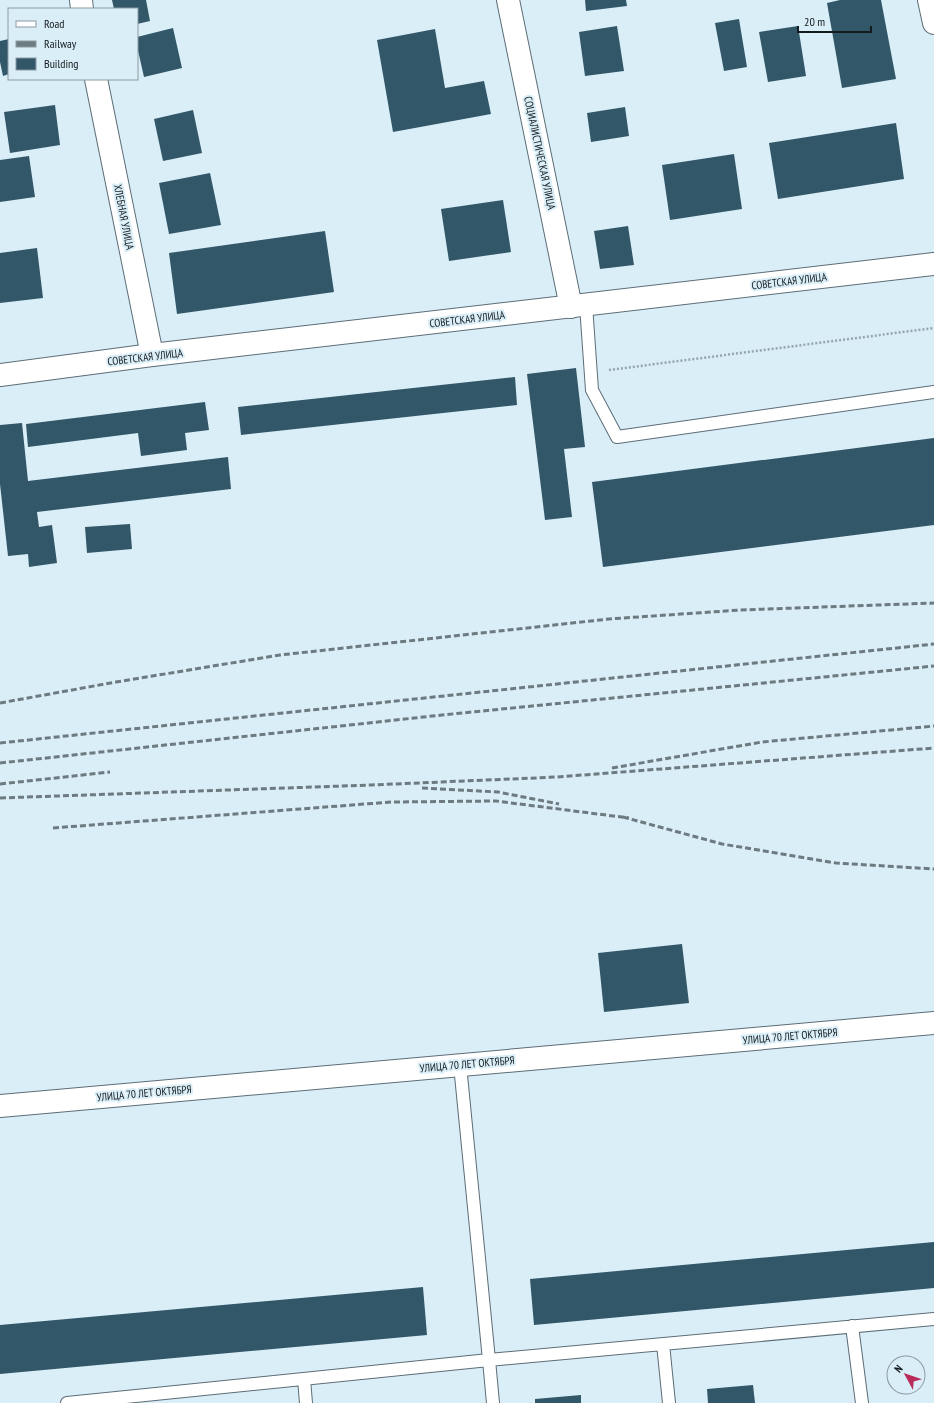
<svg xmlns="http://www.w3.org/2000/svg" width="934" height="1403" font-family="'PT Sans Narrow',sans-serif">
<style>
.building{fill:#325768}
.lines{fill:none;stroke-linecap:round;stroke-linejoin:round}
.service-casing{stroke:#5c6d76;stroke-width:14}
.minor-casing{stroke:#5c6d76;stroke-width:24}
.tertiary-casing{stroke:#5c6d76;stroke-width:24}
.secondary-casing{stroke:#5c6d76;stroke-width:24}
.path{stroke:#96a5ad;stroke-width:2.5;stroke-dasharray:2 2;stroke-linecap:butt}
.service{stroke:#fff;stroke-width:12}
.minor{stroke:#fff;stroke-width:22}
.tertiary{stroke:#fff;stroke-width:22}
.secondary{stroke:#fff;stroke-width:22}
.rail{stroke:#6d7a80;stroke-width:3;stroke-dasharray:6 3;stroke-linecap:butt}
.labels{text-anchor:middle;stroke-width:4;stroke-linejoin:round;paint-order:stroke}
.street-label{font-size:11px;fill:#141b1e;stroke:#daeef8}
</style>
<rect width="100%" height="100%" fill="#daeef8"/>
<path class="building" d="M112,0H146L150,21L137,24V9H114Z
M585,0H626L627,6L586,11Z
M840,0H881L896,79L842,88L827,3Z
M739,19L747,67L724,71L715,23Z
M617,26L624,71L585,76L579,32Z
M798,26L806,76L768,82L759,32Z
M173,28L182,68L144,77L137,46V37Z
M435,29L445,88L484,81L491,114L393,132L377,40Z
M9,39V74L3,76L0,62V41Z
M55,105L60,145L10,153L4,112Z
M625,107L629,136L591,142L587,113Z
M193,110L202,153L163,161L154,119Z
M896,123L904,179L778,199L769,143Z
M734,154L742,209L670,220L662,165Z
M29,156L35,197L0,202V160Z
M210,173L221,225L169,234L159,183Z
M503,200L511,252L449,261L441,209Z
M628,226L634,265L600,269L594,231Z
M325,231L334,292L177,314L169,253Z
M37,248L43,298L0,303V253Z
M576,368L585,447L564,449L572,517L545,520L527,374Z
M515,377L517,405L241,435L238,407Z
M205,402L209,430L185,433L187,450L141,456L138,433L28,447L26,424Z
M22,423L28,481L228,457L231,489L37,512L39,527L52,525L57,563L29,567L28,554L8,556L0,484V425Z
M934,438V525L603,567L592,482Z
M130,524L132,549L87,553L85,527Z
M682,944L689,1003L604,1012L598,953Z
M934,1242V1288L534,1325L530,1279Z
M423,1287L427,1335L0,1374V1325Z
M753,1385L755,1403H708L707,1389Z
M581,1395V1403H535V1399Z"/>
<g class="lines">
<g class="service-casing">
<path id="service" d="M586,305L592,390L617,437L934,392
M852,1326L862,1403
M663,1344L669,1403
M304,1379L306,1403
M67,1403L489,1360L460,1065
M493,1403L489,1360L934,1319"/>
</g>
<g class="minor-casing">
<path id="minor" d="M81,0L82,9
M508,0L571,307
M929,0L934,23
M96,79L152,355"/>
</g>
<g class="tertiary-casing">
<path id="tertiary" d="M0,375L152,355L934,264"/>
</g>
<g class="secondary-casing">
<path id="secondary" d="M0,1106L934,1023"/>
</g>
<path class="path" d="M609,370L934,328"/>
<use href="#service" class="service"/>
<use href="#minor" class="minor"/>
<use href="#tertiary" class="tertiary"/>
<use href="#secondary" class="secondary"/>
<path class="rail" d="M0,703L116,682L280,655L609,619L740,610L934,603
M0,743L934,644
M0,763L442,715L934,666
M612,768L762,742L934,726
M0,784L110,772
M422,788L498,792L559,804
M0,798L371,785L557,777L934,748
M623,817L722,844L836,863L934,869
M53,828L391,802L496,801L629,818"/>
</g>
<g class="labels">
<g class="street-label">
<text transform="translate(540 153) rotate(78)" y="4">СОЦИАЛИСТИЧЕСКАЯ УЛИЦА</text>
<text transform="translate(124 217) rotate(79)" y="4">ХЛЕБНАЯ УЛИЦА</text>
<text transform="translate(789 281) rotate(-7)" y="4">СОВЕТСКАЯ УЛИЦА</text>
<text transform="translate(467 319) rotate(-7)" y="4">СОВЕТСКАЯ УЛИЦА</text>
<text transform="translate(145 357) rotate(-7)" y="4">СОВЕТСКАЯ УЛИЦА</text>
<text transform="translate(790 1036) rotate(-5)" y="4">УЛИЦА 70 ЛЕТ ОКТЯБРЯ</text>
<text transform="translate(467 1064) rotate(-5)" y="4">УЛИЦА 70 ЛЕТ ОКТЯБРЯ</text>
<text transform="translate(144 1093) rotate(-5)" y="4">УЛИЦА 70 ЛЕТ ОКТЯБРЯ</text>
</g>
</g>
<rect x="8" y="8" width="130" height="72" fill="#daeef8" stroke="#8b9aa1"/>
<rect x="16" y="21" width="20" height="6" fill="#ffffff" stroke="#8b9aa1"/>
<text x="44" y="28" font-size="12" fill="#141b1e">Road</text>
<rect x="16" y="41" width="20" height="6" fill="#6d7a80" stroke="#8b9aa1"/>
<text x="44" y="48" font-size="12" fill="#141b1e">Railway</text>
<rect x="16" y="58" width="20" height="12" fill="#325768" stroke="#8b9aa1"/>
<text x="44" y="68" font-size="12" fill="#141b1e">Building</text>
<g transform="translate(906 1375) rotate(310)"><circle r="19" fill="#daeef8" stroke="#8b9aa1"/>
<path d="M0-3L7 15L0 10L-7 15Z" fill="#b92b58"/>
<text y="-6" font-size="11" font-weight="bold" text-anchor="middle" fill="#141b1e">N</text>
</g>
<path d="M798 26v6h73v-6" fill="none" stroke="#141b1e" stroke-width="2"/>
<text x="804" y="26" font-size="12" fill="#141b1e" stroke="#daeef8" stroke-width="3" paint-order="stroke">20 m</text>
</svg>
